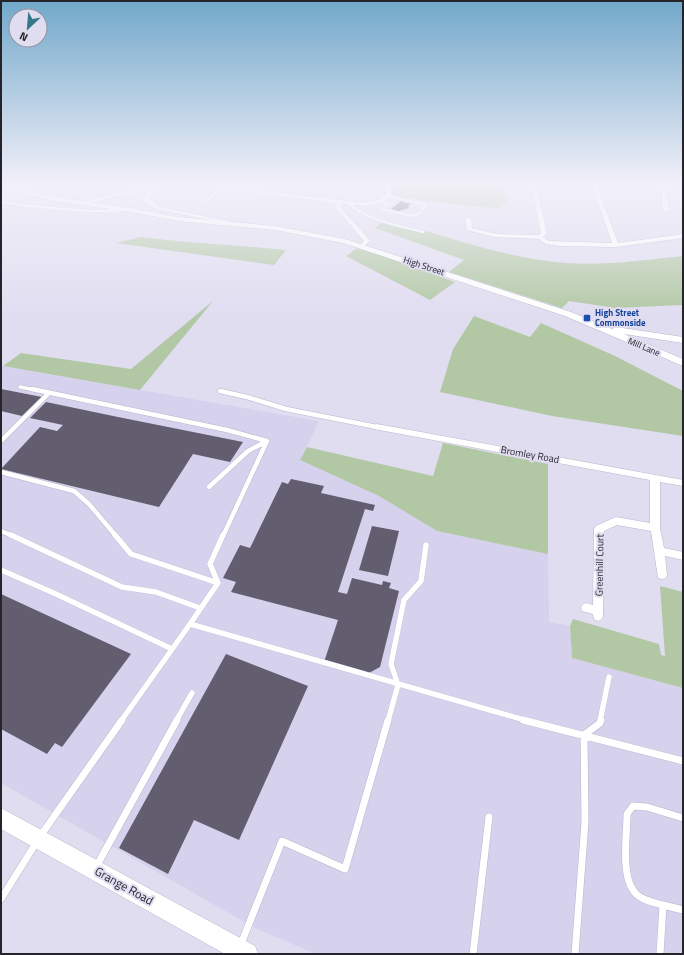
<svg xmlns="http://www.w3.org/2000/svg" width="684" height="955" font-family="'Titillium Web',sans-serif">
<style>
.built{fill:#d6d1ec}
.green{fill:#b2c8a4}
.building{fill:#625e6f}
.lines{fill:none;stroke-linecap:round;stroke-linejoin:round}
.lane-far4-casing{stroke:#bab6ca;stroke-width:3}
.lane-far3-casing{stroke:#bab6ca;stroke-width:4.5}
.lane-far2-casing{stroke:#bab6ca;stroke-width:5.5}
.lane-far1-casing{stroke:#bab6ca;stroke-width:6}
.lane-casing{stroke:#bab6ca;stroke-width:8}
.street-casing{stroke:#bab6ca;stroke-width:1}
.secondary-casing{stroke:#bab6ca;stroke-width:1}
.lane-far4{stroke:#fff;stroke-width:2.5}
.lane-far3{stroke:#fff;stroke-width:3.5}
.lane-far2{stroke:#fff;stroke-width:4.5}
.lane-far1{stroke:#fff;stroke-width:5.5}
.lane{stroke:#fff;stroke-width:7}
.street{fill:#fff;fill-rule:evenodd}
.secondary{fill:#fff;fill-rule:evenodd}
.transit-dot{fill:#1a4fb4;stroke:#e1ddf1;stroke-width:1.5}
.labels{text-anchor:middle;stroke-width:4;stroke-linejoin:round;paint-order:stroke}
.far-street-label{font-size:9px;fill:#26242b;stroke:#e1ddf1}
.far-transit-label{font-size:9px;font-weight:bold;fill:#164399;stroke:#e1ddf1;text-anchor:start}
.street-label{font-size:10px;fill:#26242b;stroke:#e1ddf1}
.near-street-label{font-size:12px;fill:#26242b;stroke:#e1ddf1}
</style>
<rect width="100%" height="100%" fill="#e1ddf1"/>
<path class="built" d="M1,366L319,421L300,460L379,496L437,531L548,554L549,622L570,626L572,658L683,688V954H316L257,929L1,783Z"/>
<path class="green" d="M389,183H502L506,202L499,208L480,207L388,196Z
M383,222L423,233L426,231C471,245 518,259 565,263C604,266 644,260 683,256V305L615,308L569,301L562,308L449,272L464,260L375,228Z
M141,237C189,243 238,245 286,250L274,265L116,243Z
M359,247L455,282L430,300L346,256Z
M213,301L140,390L3,366L21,353L131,369Z
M474,316L530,337L541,323L615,356L683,391V436L552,416L440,392L453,349Z
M443,443L548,464V554L437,531L379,496L300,460L307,447L433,476Z
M660,586L683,592V688L572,658L570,626L573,619L659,644L661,655L665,656Z"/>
<path class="building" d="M401,201L411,204L408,206L409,208L398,211L391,209Z
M1,389L42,397L22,416L1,411Z
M46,402L118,417L243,442L230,462L193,454L159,507L1,469L40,427L57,431L63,425L30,418Z
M291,479L324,486L321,493L375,505L373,511L365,509L338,592L347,594L352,578L382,585L383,581L391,583L389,588L399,591L380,667L367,674L324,662L338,620L231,592L236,582L223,578L240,545L250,548L282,482L288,484Z
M372,526L399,531L388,576L359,570Z
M1,594L131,654L62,747L55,743L47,754L1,729Z
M226,654L308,686L239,840L194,820L168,874L119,848Z"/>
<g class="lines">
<g class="lane-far4-casing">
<path id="lane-far4" d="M206,201L221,188
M1,202C42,208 85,213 126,210
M380,202L388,203L382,209L412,216L421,213L426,205L388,196
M348,203C369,221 397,225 423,232"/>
</g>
<g class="lane-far3-casing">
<path id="lane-far3" d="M20,387L36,390"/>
</g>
<g class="lane-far2-casing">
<path id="lane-far2" d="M32,389L227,430L267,441
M220,391L247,397L286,409L377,427
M1,441L49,393
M1,472L74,491L89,504L116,536
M209,487L248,451L267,441L223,536
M1,531L13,536"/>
</g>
<g class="lane-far1-casing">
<path id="lane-far1" d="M11,535L122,587L156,592L200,608
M115,535L131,554L218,583
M1,570L56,594L172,649
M190,624L218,583L210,564L223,535
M121,721L190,624L528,721
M176,721L192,693
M388,721L398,685L391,664L404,600L421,581L426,545
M600,721L609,677"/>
</g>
<g class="lane-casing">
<path id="lane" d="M523,720L683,761
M41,835L122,720
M96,867L177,720
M1,899L36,843
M663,905C653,902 639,900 633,890C621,873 627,835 627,814L633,806L647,807L683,818
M241,944L282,841L345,869L388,720
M473,954L489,817
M575,954L585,822L584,735L600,723L601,720
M660,954L663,905L683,910"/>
</g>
<g class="street-casing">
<path id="street" d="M9,183H18L4,187L2,186Z
M156,183H162L153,191L150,200L160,207L237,223L234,225L156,209L144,201L147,192L125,194L84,205L81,203L125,191L150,189Z
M176,183H193L356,202C367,202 377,202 386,195L387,183H391V196C378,209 358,206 342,204L341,207L343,211L362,231L370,241L363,247L360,245L364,241L335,207L337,203Z
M531,183H536L547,233L543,237L549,241L612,243L591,183H596L618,243L683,234V238L616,247L561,246L546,244L539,239L494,237L467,230L465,219L468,217L471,219L472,228C493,235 516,235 539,235L541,233Z
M661,183H665L669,210L666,212L663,210Z
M377,424L683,480V486L660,482V528L664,548L683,552V560L665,556L667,575L666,578L662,579L658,578L651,531L617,525L604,531L603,616L602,619L598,621L594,619L593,614L582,611L581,608L582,605L586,603L593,605L594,529L596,526L616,517L650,523V480L374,429L373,427Z"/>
</g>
<g class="secondary-casing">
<path id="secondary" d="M1,183L49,196L131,208L178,217L275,226L345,239L571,312L612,329L616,327L683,337V343L624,334L683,359V366L565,316L343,243L275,230L178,221L131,212L49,200L1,187Z
M1,808L255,946L258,954H225L1,829Z"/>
</g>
<use href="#lane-far4" class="lane-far4"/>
<use href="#lane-far3" class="lane-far3"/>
<use href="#lane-far2" class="lane-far2"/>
<use href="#lane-far1" class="lane-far1"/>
<use href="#lane" class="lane"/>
<use href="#street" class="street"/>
<use href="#secondary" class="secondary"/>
</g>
<linearGradient id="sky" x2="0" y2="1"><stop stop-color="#72a8ca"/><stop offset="0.58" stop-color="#f2f0f9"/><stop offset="1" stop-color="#f2f0f9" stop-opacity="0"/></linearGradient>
<rect width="684" height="317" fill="url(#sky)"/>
<rect class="transit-dot" x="583" y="314" width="8" height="8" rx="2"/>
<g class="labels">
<g class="far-street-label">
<text transform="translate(424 266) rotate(18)" y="3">High Street</text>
<text transform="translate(644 347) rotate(23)" y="3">Mill Lane</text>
</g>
<g class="far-transit-label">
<text x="595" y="316">High Street<tspan x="595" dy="10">Commonside</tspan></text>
</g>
<g class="street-label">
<text transform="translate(530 454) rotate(10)" y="4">Bromley Road</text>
<text transform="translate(599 565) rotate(-89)" y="4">Greenhill Court</text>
</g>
<g class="near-street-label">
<text transform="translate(124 886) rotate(29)" y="4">Grange Road</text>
</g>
</g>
<rect width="684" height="955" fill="none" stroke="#26242b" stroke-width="4"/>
<g transform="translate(28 28) rotate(206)"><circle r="19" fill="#e1ddf1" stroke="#9693a2"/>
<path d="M0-3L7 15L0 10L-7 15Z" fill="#36788a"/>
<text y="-6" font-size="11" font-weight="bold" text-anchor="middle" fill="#26242b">N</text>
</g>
</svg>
